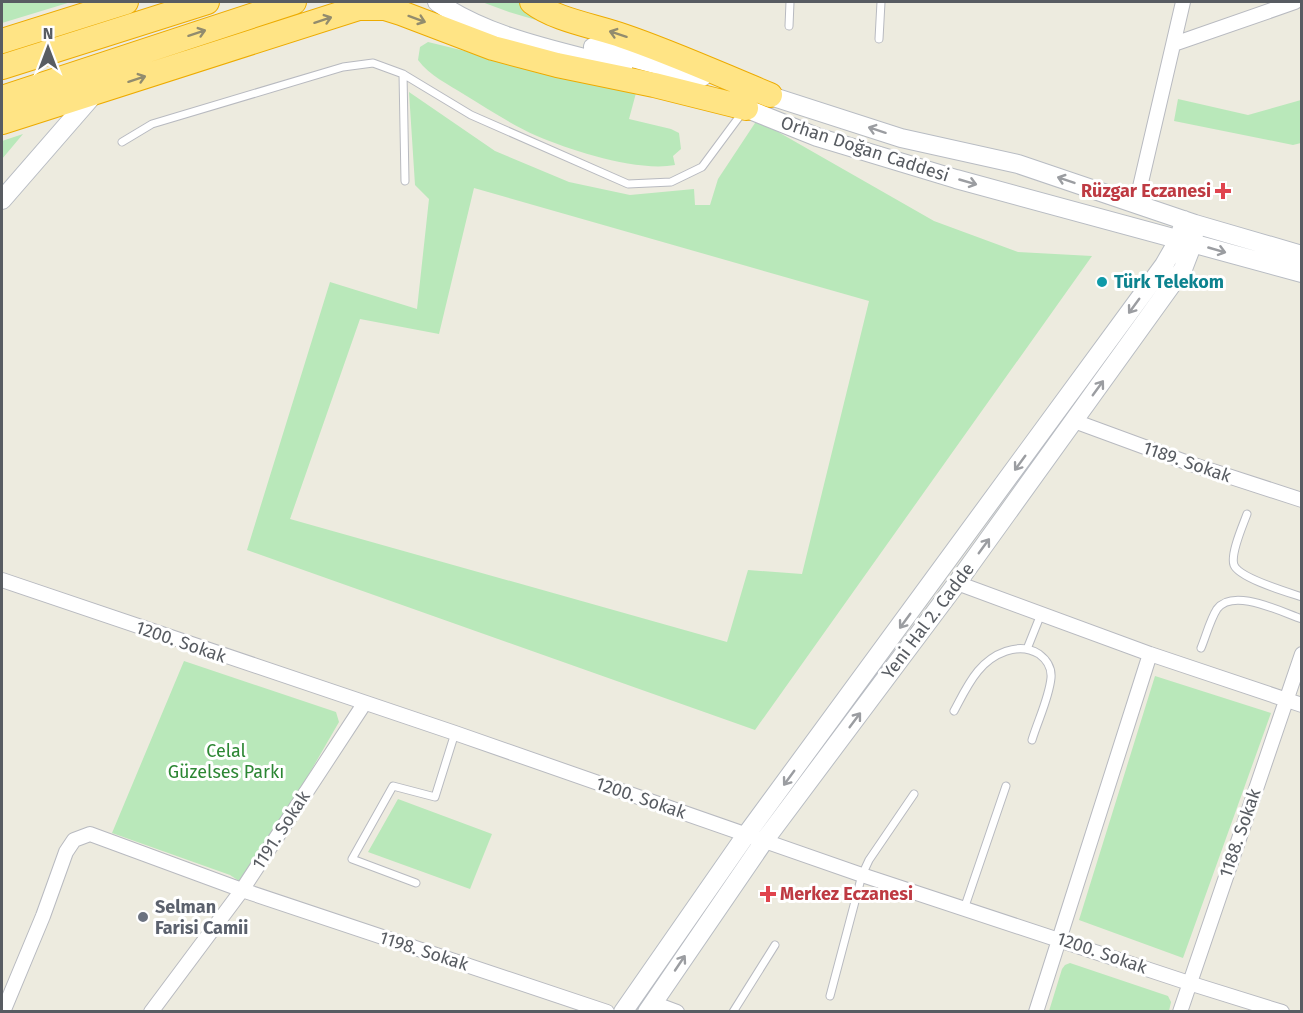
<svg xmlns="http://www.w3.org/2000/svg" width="1303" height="1013" font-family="'Fira Sans',sans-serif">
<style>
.green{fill:#b9e8ba;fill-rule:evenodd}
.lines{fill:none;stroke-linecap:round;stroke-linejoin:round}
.lane-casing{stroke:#b8bac0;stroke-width:9}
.street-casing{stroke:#b8bac0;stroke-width:16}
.secondary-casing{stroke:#b8bcc3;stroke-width:20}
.highway-casing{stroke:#edab00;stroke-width:26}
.lane{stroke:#fff;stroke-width:7}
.street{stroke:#fff;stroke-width:14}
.secondary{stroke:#fff;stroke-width:18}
.highway{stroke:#ffe485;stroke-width:24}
.oneway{stroke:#928c6e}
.oneway2{stroke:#9b9da1}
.health-dot{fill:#e0444e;stroke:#fff;stroke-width:2}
.culture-dot{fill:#0f9aa8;stroke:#fff;stroke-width:2}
.worship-dot{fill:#6b7280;stroke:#fff;stroke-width:2}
.labels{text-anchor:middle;stroke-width:6;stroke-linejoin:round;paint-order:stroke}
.street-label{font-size:18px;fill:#585c62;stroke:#fff}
.health-label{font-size:18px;font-weight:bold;fill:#be3a42;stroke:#fff;text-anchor:end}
.culture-label{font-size:18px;font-weight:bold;fill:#0d838f;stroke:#fff;text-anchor:start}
.park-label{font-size:18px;fill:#2c8633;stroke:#fff}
.worship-label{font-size:18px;font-weight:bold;fill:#5b616d;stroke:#fff;text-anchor:start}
</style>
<rect width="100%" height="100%" fill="#edebdf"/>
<path class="green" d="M2,2H71L2,23Z
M482,2H519L536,20L509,12Z
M428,42L636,93L629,119L671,129L679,133L681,149L673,156L675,165C638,172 572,151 537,136C512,125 488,109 465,95C448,84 430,76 418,60L420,47Z
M409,92L495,151L569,182L630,195L694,189L695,205H710L718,179L757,120L934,221L1018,252L1092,256L755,730L247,550L330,282L417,309L429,199L415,185ZM474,188L869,301L802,574L748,570L727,642L290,519L360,319L439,334Z
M1178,99L1248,115L1301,100V143L1293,145L1174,121Z
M23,134L2,159V141Z
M184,661L336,712L339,722L245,885L230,875L112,833Z
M1155,676L1271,713L1183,958L1079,920Z
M398,799L492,834L470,889L368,852Z
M1070,963L1168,996L1171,1002L1169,1011H1049L1062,969L1065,965Z"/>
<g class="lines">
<g class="lane-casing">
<path id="lane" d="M789,26L790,2
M879,39L881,2
M403,74L405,181
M122,142L152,124L343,67L373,63L403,74L471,115L628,184L671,182L702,167L742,113
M1247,514C1243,525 1230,554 1234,565C1239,578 1287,592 1302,597
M1201,648C1206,636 1210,620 1217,609C1233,587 1281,612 1302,619
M1027,649L1041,614
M954,711C961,698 968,683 978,671C992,654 1018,641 1039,654C1047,660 1052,667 1051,678C1049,698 1038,720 1032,740
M416,883L352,859L393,786L435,797L455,733
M964,909L1006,786
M830,996L862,875L869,860L914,794
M733,1012L775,945"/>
</g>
<g class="street-casing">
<path id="street" d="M1174,44L1295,2
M1136,204L1183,2
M1074,421L1191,464L1302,500
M2,580L455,733L862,875L1189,983L1282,1012
M957,583L1150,654L1302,705
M653,1003L677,1012
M3,1012L43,916L66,852L74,840L90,834L242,890L607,1012
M151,1012L242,890L364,704
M1036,1012L1150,654
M1180,1012L1302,654"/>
</g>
<g class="secondary-casing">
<path id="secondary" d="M437,2C491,39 560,51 623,68
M593,47L702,77
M758,92L901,138L1018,164L1195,224L1302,255
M735,104L817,137L956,179L1302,273
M2,200L95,93
M623,1012L746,835L1164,265L1179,239L1184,220
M647,1012L764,841L957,583L1183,269L1193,243L1195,224"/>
</g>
<g class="highway-casing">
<path id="highway" d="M532,2C555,20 595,26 623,36C673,53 721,75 770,95
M360,8H385L401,13L493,48L557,65L654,85L746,108
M2,41L126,2
M2,67L207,2
M2,98L294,2
M2,122L374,3"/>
</g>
<use href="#lane" class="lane"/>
<use href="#street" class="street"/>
<use href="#secondary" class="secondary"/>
<use href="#highway" class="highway"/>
</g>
<defs><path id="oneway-shaft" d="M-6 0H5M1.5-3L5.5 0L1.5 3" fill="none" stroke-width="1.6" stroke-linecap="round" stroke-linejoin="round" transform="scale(1.5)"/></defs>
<g class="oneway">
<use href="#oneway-shaft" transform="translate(417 19) rotate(20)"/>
<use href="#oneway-shaft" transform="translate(323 20) rotate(-18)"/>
<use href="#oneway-shaft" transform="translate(197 33) rotate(-18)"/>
<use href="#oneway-shaft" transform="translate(618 34) rotate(-162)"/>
<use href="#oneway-shaft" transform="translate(137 79) rotate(-18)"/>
</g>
<g class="oneway2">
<use href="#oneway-shaft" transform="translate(877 130) rotate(-162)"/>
<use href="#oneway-shaft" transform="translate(1066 180) rotate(-161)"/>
<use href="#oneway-shaft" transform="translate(968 182) rotate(16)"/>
<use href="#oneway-shaft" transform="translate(1217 250) rotate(16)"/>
<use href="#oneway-shaft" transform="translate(1134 306) rotate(126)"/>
<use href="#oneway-shaft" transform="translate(1098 388) rotate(-54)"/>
<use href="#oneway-shaft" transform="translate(1020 463) rotate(126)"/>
<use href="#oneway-shaft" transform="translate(984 546) rotate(-54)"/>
<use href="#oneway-shaft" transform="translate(905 621) rotate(126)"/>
<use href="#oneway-shaft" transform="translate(855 720) rotate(-53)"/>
<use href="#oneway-shaft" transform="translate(789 778) rotate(126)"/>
<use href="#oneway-shaft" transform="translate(680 963) rotate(-56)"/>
</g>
<g class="health-dot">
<path d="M1220 182h6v6h6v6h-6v6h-6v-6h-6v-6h6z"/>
<path d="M765 885h6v6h6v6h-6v6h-6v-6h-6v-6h6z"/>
</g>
<circle class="culture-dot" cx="1102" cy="282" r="6"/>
<circle class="worship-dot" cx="143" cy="917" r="6"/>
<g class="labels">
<g class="street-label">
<text transform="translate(865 149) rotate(18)" y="6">Orhan Doğan Caddesi</text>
<text transform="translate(1187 462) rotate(19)" y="6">1189. Sokak</text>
<text transform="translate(928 621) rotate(-53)" y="6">Yeni Hal 2. Cadde</text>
<text transform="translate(181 642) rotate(19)" y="6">1200. Sokak</text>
<text transform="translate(641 798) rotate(19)" y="6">1200. Sokak</text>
<text transform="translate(281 830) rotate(-57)" y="6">1191. Sokak</text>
<text transform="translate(1240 833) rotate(-71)" y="6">1188. Sokak</text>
<text transform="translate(424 951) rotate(18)" y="6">1198. Sokak</text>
<text transform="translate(1102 953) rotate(19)" y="6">1200. Sokak</text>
</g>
<g class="health-label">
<text x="1211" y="197">Rüzgar Eczanesi</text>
<text x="780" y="900" text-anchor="start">Merkez Eczanesi</text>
</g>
<g class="culture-label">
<text x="1114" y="288">Türk Telekom</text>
</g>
<g class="park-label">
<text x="226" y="757">Celal<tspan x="226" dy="21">Güzelses Parkı</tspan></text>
</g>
<g class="worship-label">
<text x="155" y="913">Selman<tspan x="155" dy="21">Farisi Camii</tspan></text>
</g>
</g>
<rect width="1303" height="1013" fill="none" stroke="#585c62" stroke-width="6"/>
<g transform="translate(48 48)" stroke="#ffffff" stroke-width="4.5" paint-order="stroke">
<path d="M0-4.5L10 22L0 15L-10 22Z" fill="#585c62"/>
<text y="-9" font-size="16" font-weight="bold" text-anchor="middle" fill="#585c62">N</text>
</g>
</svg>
